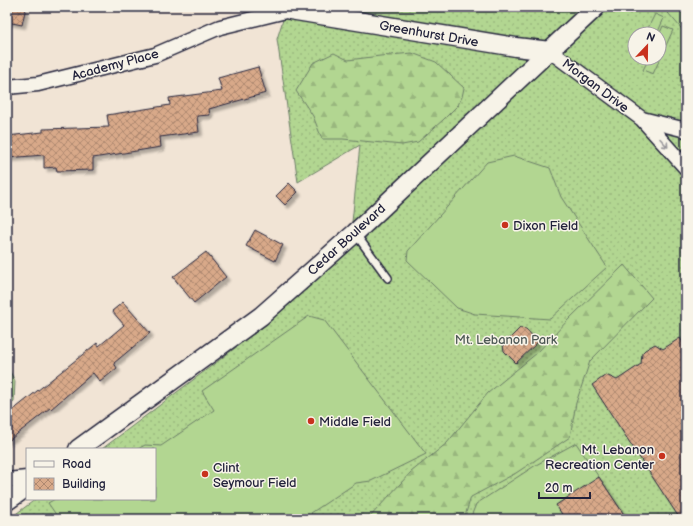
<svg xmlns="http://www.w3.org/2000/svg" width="693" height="526" font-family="'Balsamiq Sans',sans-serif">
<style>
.grass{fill:url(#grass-dots);stroke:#6a7c66;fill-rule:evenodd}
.forest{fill:url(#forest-firs);stroke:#6a7c66}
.garden{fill:#b2d691;stroke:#6a7c66}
.building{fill:url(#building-cross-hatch);stroke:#22223b;filter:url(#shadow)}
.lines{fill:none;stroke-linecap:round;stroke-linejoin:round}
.service-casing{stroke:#22223b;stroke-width:10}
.minor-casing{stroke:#22223b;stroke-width:17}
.tertiary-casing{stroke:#22223b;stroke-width:21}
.service{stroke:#f7f3e8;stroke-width:7}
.minor{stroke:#f7f3e8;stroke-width:14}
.tertiary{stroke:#f7f3e8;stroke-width:18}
.oneway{stroke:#97959a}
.poi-dot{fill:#c8321e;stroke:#f7f3e8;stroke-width:1.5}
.labels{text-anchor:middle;stroke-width:3;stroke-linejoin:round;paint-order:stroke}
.street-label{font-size:13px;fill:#22223b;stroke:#f7f3e8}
.poi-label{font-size:13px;fill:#22223b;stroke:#f7f3e8;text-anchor:start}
.park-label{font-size:13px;fill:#4d5855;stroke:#f7f3e8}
</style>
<defs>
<pattern id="grass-dots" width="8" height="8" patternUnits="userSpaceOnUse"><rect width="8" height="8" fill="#b2d691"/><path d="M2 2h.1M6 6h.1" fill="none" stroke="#99b77e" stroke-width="1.8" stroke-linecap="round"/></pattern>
<pattern id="forest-firs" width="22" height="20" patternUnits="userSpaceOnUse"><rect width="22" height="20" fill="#b2d691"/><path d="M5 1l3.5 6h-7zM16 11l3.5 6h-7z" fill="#99b77e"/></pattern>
<pattern id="building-cross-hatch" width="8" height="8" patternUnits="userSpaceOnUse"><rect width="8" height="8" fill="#d8a989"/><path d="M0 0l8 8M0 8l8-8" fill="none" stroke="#af8971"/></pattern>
<filter id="shadow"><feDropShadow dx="3.5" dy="3.5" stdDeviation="1" flood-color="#0004"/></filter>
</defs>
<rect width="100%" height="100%" fill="#f1e4d5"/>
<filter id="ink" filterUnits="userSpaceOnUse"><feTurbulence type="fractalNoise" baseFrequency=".025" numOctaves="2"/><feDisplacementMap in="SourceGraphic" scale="8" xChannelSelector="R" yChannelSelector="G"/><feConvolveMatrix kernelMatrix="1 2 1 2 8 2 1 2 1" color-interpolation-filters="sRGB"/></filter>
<g filter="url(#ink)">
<path class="grass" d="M287,7H686V519H9L36,499H155V449H102L268,323L349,251L360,145L298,182L277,39ZM635,34H659V58H635Z"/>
<path class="forest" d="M334,53L348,60L380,56L412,53L436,62L464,88L462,97L458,105L443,120L418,142L402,145L343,139H322L313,116L296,91L313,63Z
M624,265L652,298L590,361L576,403L570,437L516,473L471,497L464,519H368L411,472L447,443L488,393L537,353L569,319Z
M7,366L15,381L14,401L7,406Z"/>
<path class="garden" d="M663,7H686V34Z
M655,14L664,18L657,34H645Z
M663,26L673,30L653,74L643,70L649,58H659V35Z
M514,156L550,168L561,197L607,267L550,319L475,314L457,308L407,260L408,251L487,162Z
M309,316L324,320L426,454L371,481L356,483L311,513L316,519H59L48,503L55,499H155V449H138L145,445L161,446L214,410L202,391Z
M576,443L627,519H470L476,504L536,465Z"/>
<path class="building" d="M7,7H26L22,25L7,22Z
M258,67L266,93L209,109L210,115L197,116L199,132L160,137L161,147L93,158V170L57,171L56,167L44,168V155L7,158V136L43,132V129L109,127L107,115L170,105L169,98L222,91L218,78Z
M289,183L298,192L285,205L276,196Z
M255,230L283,245L275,261L246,246Z
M206,252L226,277L194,303L173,277Z
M123,302L150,333L114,363L117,368L100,382L93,373L51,409L50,408L7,442V415L97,343L99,346L124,325L112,311Z
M520,328L526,329L538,342L516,363L504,351L503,345Z
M680,338L686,347V519H680L592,385L606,375L617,380L641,364L642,353L645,350L655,344L663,349Z
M599,477L627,519H565L556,505Z"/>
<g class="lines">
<g class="service-casing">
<path id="service" d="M355,233L388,278"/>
</g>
<g class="minor-casing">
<path id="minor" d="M550,51L642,119L686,168
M7,87L38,84L155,55L220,27L290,10
M642,119L686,130
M7,480L27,478"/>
</g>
<g class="tertiary-casing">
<path id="tertiary" d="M285,7L290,10L516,47L550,51
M78,449L261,316L355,233L596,7
M7,501L27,487"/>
</g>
<use href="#service" class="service"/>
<use href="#minor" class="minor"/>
<use href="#tertiary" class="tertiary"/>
</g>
<defs><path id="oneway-shaft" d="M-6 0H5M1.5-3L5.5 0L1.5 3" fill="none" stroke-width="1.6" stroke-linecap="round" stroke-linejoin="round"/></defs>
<use class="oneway" href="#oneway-shaft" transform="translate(664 143) rotate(48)"/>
</g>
<g class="poi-dot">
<circle cx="505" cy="225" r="4"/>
<circle cx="311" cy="421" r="4"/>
<circle cx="662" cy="456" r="4"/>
<circle cx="205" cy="474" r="4"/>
</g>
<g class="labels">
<g class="street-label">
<text transform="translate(429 33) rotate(10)" y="5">Greenhurst Drive</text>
<text transform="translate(115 64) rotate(-15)" y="5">Academy Place</text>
<text transform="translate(596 85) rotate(37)" y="5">Morgan Drive</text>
<text transform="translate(346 239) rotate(-42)" y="5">Cedar Boulevard</text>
</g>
<g class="poi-label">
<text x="513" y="230">Dixon Field</text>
<text x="319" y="426">Middle Field</text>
<text x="654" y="454" text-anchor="end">Mt. Lebanon<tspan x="654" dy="15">Recreation Center</tspan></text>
<text x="213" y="472">Clint<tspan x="213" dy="15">Seymour Field</tspan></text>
</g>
<g class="park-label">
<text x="506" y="344">Mt. Lebanon Park</text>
</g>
</g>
<rect width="693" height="526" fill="none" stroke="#f7f3e8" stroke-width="24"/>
<rect x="12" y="12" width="669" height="502" fill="none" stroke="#22223b" stroke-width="1.5" filter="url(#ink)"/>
<rect x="26" y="448" width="130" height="52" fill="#f7f3e8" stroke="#a29fa3"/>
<rect x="34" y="461" width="20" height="6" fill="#f7f3e8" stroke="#a29fa3"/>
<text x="62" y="468" font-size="12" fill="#22223b">Road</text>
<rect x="34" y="478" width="20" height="12" fill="url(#building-cross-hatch)" stroke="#a29fa3"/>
<text x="62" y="488" font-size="12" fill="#22223b">Building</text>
<g transform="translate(647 46) rotate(22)"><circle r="19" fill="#f7f3e8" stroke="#a29fa3"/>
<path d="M0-3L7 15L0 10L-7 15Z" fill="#c8321e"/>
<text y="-6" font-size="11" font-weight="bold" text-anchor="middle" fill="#22223b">N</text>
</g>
<path d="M539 492v6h51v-6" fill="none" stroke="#22223b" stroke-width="2"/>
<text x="545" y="492" font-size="12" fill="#22223b" stroke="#f7f3e8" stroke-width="3" paint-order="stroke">20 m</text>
</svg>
